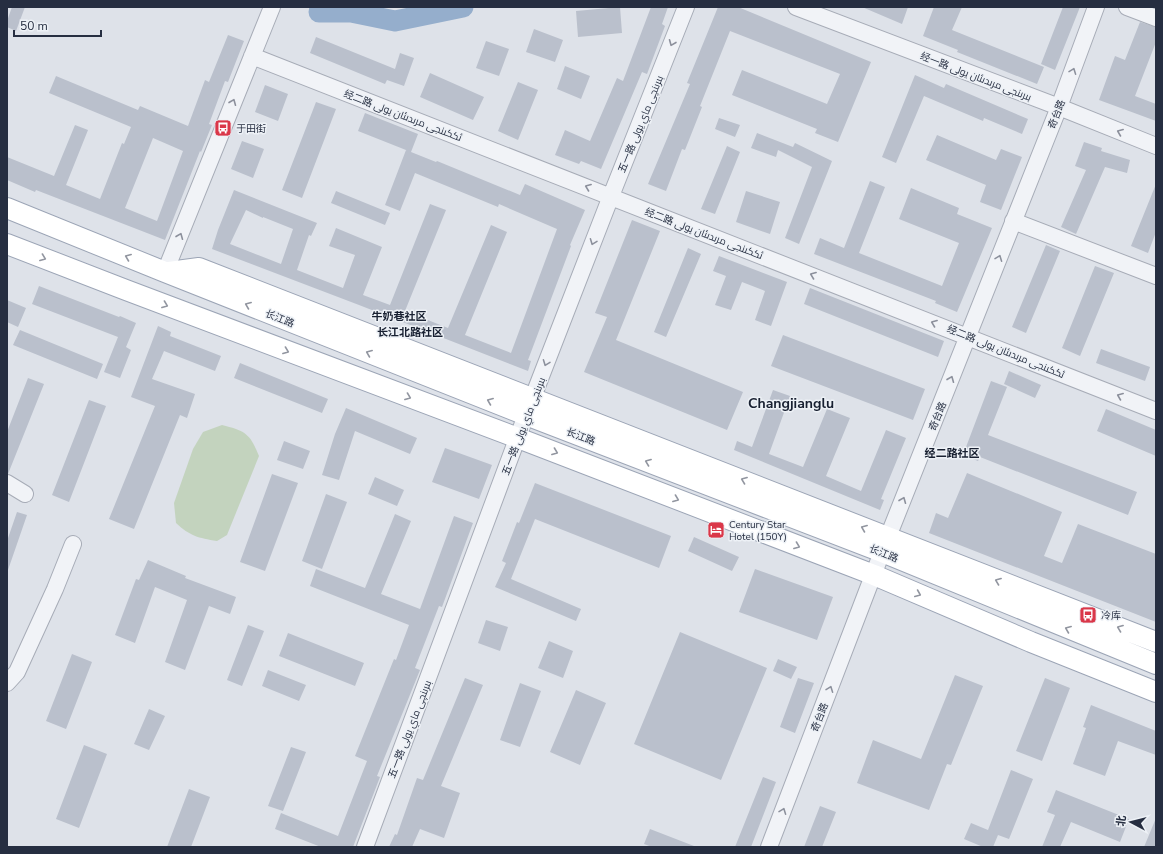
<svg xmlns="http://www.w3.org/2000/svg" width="1163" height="854" font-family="'Nunito Sans',Cairo,'Noto Sans SC',sans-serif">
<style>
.green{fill:#c3d3be}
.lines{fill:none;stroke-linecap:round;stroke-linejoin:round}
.river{stroke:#95aecc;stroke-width:21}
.building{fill:#bac0cc;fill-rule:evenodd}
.minor-casing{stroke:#a7acb7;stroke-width:18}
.major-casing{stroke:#9ca5b6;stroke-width:22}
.minor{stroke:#f1f3f7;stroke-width:16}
.major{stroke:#fff;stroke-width:20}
.oneway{stroke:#8c909c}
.oneway2{stroke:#9296a0}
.labels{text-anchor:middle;stroke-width:3;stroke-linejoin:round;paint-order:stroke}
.street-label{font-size:10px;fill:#262e41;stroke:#edf1f6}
.poi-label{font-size:10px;fill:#262e41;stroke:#edf1f6;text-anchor:start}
.neighbourhood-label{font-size:11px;font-weight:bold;fill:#182031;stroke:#edf1f6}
.district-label{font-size:14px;font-weight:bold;fill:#182031;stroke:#edf1f6}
</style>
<rect width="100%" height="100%" fill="#dee2e9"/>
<path class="green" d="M222,425C246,431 250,434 259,456L227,535L217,541C198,538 190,536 176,523L174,503L193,449L203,432Z"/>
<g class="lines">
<path class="river" d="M319,12H351L395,21L463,7"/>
</g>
<path class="building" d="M12,7H25L16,31L7,27V21Z
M620,7L622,33L578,37L576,11Z
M651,7H668L662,24L665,26L647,74L642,72L601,169L581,161L579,164L555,155L565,130L590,141L617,78L623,81Z
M718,7H738L871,62L838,142L815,133L817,129L732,95L742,70L827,104L840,74L730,31L700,106L702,107L685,150L682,149L666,191L648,184L690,84L687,83Z
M862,7H908L902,24Z
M934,7H962L952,30L1044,67L1037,84L957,52L958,50L923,36Z
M1063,7H1080L1055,70L1041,64Z
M1140,22L1156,27V42L1135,96L1156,104V121L1099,100L1115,56L1125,60Z
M534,29L563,40L555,62L526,52Z
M228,35L244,41L228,82L225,81L209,124L212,125L201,152L200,151L165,240L36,190L35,192L7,180V157L54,176L75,125L88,130L66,185L100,199L122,143L124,144L131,127L49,93L56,76L138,110L140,106L188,126L205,80L209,82ZM153,138L183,151L157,221L125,208Z
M316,37L395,69L400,53L414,58L404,86L387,80L385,84L310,53Z
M486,41L509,49L499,76L476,68Z
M565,66L590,76L581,99L557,89Z
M430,73L484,97L473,120L420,97Z
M915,75L944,88L946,84L1028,119L1022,134L984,118L983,121L924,96L896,163L882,157Z
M518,82L538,90L518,140L498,131Z
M265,85L288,94L278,121L255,112Z
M316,102L336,109L302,198L282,190Z
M365,113L418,134L411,152L358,131Z
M719,118L740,125L735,137L715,129Z
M757,133L793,147L795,143L832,161L799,244L785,238L812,167L778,150L776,157L751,148Z
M937,135L996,160L1001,149L1022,157L1001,210L980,202L986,185L926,160Z
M242,141L264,149L253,178L231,169Z
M1084,142L1102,148L1101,151L1130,160L1127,173L1105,167L1076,234L1061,227L1086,170L1075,166Z
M727,146L740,152L715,214L701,209Z
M406,150L436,162L437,161L520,195L525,184L585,210L570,245L571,246L528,360L531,361L528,371L359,305L212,249L218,230L234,190L317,223L311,236L309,235L297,270L343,288L355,255L329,246L336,228L382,247L363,295L390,305L430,204L446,210L405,311L448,328L491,225L507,232L465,335L511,353L557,229L499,204L498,207L415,173L400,211L385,205ZM246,210L263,218V217L293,229L281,264L230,244Z
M870,181L885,187L859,253L942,286L959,243L899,219L911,188L959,208L957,214L992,228L957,312L935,303L936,301L814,254L820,238L844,248Z
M1156,184V232L1148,253L1131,246Z
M336,191L390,213L385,225L331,203Z
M746,191L780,202L770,234L736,222Z
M632,220L660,231L616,340L743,392L727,430L584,372L607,317L595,313Z
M1046,245L1060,251L1026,333L1012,327Z
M688,248L701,254L666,337L654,332Z
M719,256L787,282L771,326L755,320L765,291L742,282L731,310L715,305L726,276L713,271Z
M1095,266L1114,273L1080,356L1062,348Z
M39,286L119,317L120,316L136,323L126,347L131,350L120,378L104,372L118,337L32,304Z
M810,288L944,341L938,357L804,304Z
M7,300L26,308L18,327L7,322Z
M158,326L171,332L170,336L221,356L215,371L164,351L152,379L195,394L187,418L180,415L134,529L109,519L155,406L131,397Z
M20,330L103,364L97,379L13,345Z
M783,335L925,389L913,420L771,366Z
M1101,349L1150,367L1145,381L1096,363Z
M240,363L328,399L322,413L234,378Z
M1009,371L1041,385L1035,398L1004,384Z
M28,378L44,384L8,474H7V432Z
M991,381L1007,387L988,435L1137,492L1128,515L980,457L978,461L963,455Z
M773,390L790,396L769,454L803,467L827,409L850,418L826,476L861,491L886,430L906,438L881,499L884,500L880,510L734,450L737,441L752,447Z
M89,400L106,406L69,502L52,495Z
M346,408L417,438L410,454L355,431L339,480L322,475L335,434Z
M1106,409L1156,430V456L1097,431Z
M284,441L310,451L303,469L277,460Z
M445,448L492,465L479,499L432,482Z
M967,473L1062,512L1044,556L1062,563L1078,524L1156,554V622L929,533L936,513L948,518Z
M272,474L298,483L265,571L240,562Z
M375,477L404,490L397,506L368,494Z
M535,483L671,536L659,568L535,519L511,579L581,609L576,621L495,587L506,563L502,561L517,522L519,523Z
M326,494L347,502L322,569L302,561Z
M17,512L27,515L8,570L7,569V541Z
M395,514L411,521L381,594L420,609L454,516L473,523L442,607L439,606L415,668L420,670L377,776L380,777L353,847H321L275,829L281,813L338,836L367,761L355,756L394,659L396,660L409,625L310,586L316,569L365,588Z
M694,537L739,557L732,571L688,551Z
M148,560L186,576L185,578L236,597L230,614L209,606L185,670L165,662L187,600L155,587L135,643L115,635L136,579L139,580Z
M755,569L833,597L817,640L739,612Z
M486,620L508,627L500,651L478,643Z
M248,625L264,631L242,686L227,680Z
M680,632L767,668L721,780L634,744Z
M288,633L364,663L355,686L279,656Z
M549,641L573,651L563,678L538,668Z
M72,654L92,662L66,729L46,721Z
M778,659L797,667L791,679L773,671Z
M268,670L306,685L299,701L262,686Z
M955,675L983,686L951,765L947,764L929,810L857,783L873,740L921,759Z
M465,678L483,685L441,786L460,793L444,838L420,829L412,847H389L395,834L397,835L417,778L423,780Z
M798,678L814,683L795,733L780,727Z
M1045,678L1070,688L1042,761L1016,751Z
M520,683L541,691L520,747L500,740Z
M576,690L606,703L580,765L550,752Z
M1091,705L1156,731V755L1118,741L1105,776L1073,764L1086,728L1083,727Z
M149,709L165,716L149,750L134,744Z
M84,745L107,754L79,828L56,819Z
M291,747L306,752L283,811L268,806Z
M1011,770L1033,779L1009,839L998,835L993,847H983L964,839L971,823L988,830Z
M763,777L776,782L751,847H735Z
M189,789L210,797L191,847H167Z
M1056,790L1129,819L1120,842L1071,822L1060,847H1042L1055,815L1047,812Z
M820,806L836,812L822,847H804Z
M1156,818V847H1144Z
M650,829L694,846V847H652L644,844Z"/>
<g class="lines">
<g class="minor-casing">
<path id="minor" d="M796,7L1059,107L1156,146
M1127,7L1156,18
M252,56L1156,411
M1013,221L1156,276
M165,272L272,7
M7,483L25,494
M7,683L17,672L55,589L73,544
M365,847L526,415L611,196L686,7
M769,847L882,552L1059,107L1096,7"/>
</g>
<g class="major-casing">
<path id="major" d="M7,208L165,272L526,415L882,552L1156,664
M7,244L126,290L518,438L874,575L1031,642L1156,692
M169,272L199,268L1156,642"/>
</g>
<use href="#minor" class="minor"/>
<use href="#major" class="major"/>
</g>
<defs><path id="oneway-chevron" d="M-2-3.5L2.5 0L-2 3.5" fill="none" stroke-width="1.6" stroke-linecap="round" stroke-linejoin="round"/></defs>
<g class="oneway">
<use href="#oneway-chevron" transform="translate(672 43) rotate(112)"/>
<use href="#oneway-chevron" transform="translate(1073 71) rotate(-69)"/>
<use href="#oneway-chevron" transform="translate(233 102) rotate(-68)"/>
<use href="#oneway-chevron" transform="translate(1120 132) rotate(-158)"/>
<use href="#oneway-chevron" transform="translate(588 187) rotate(-159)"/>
<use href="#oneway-chevron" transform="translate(180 236) rotate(-68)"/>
<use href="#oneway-chevron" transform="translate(593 242) rotate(111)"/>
<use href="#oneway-chevron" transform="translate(999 258) rotate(-69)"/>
<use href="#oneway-chevron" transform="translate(813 275) rotate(-159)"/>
<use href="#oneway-chevron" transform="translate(934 323) rotate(-159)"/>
<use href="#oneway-chevron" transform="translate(546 363) rotate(111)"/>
<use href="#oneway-chevron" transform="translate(951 379) rotate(-68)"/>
<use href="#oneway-chevron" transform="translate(1120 396) rotate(-158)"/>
<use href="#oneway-chevron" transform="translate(903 500) rotate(-68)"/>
<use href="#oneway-chevron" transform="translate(830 689) rotate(-69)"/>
<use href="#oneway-chevron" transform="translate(783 811) rotate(-69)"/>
</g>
<g class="oneway2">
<use href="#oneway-chevron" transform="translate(128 257) rotate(-158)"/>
<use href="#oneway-chevron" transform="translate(43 258) rotate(21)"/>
<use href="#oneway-chevron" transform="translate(165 305) rotate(21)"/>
<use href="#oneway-chevron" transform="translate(248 305) rotate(-158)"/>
<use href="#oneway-chevron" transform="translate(286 351) rotate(21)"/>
<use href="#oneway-chevron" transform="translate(369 353) rotate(-158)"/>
<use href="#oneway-chevron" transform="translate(408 397) rotate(21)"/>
<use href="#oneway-chevron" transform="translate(490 401) rotate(-158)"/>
<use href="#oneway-chevron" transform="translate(555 452) rotate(21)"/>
<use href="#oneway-chevron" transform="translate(648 462) rotate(-159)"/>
<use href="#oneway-chevron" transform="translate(744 480) rotate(-159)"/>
<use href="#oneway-chevron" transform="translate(676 499) rotate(21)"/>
<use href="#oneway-chevron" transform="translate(864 528) rotate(-158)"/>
<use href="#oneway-chevron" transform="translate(797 546) rotate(21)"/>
<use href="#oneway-chevron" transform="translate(998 581) rotate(-159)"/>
<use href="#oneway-chevron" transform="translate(918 594) rotate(23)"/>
<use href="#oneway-chevron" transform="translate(1120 628) rotate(-159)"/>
<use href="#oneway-chevron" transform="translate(1068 629) rotate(-158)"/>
</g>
<defs>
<g id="bus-square" transform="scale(0.9)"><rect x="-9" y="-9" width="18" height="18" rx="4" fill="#da3749" stroke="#edf1f6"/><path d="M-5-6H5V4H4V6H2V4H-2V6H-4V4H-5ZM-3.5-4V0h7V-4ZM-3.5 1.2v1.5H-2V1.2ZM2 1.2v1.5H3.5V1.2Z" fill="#fff"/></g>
<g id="hotel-square" transform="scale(0.9)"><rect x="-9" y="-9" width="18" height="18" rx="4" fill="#da3749" stroke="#edf1f6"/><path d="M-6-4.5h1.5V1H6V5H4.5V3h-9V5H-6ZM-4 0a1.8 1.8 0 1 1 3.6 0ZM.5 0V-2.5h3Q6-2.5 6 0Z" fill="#fff"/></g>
</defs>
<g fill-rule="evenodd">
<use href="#bus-square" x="223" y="128"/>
<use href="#hotel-square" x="716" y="530"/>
<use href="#bus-square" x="1088" y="615"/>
</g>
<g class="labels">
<g class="street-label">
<text transform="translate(976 76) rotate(21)" y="4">经一路 بىرىنجى مرىدىئان يولى</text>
<text transform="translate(1056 114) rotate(-69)" y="4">奇台路</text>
<text transform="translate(403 115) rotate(21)" y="4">经二路 ئككىنجى مرىدىئان يولى</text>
<text transform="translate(640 124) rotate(-68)" y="4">五一路 بىرىنچى ماي يولى</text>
<text transform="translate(704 233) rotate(21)" y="4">经二路 ئككىنجى مرىدىئان يولى</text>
<text transform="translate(280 318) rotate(22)" y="4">长江路</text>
<text transform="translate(1006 351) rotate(22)" y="4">经二路 ئككىنجى مرىدىئان يولى</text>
<text transform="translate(937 416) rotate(-68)" y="4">奇台路</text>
<text transform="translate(523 426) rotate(-69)" y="4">五一路 بىرىنچى ماي يولى</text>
<text transform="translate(581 436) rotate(21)" y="4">长江路</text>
<text transform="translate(884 553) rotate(22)" y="4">长江路</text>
<text transform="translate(819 717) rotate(-69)" y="4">奇台路</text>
<text transform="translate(409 729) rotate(-69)" y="4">五一路 بىرىنچى ماي يولى</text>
</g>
<g class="poi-label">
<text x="236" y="132">于田街</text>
<text x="729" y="528">Century Star<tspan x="729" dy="12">Hotel (150Y)</tspan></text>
<text x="1101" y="619">冷库</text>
</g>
<g class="neighbourhood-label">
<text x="399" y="320">牛奶巷社区</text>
<text x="410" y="336">长江北路社区</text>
<text x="952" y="457">经二路社区</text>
</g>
<g class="district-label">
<text x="791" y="408">Changjianglu</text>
</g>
</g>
<rect width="1163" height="854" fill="none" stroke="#262e41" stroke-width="16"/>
<g transform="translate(1131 822) rotate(277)" stroke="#edf1f6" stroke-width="3" paint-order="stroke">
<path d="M0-3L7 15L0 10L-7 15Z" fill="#262e41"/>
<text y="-6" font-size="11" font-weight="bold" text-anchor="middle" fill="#262e41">北</text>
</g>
<path d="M14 30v6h87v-6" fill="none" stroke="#262e41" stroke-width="2"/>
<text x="20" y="30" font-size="12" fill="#262e41" stroke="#edf1f6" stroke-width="3" paint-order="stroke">50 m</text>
</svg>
